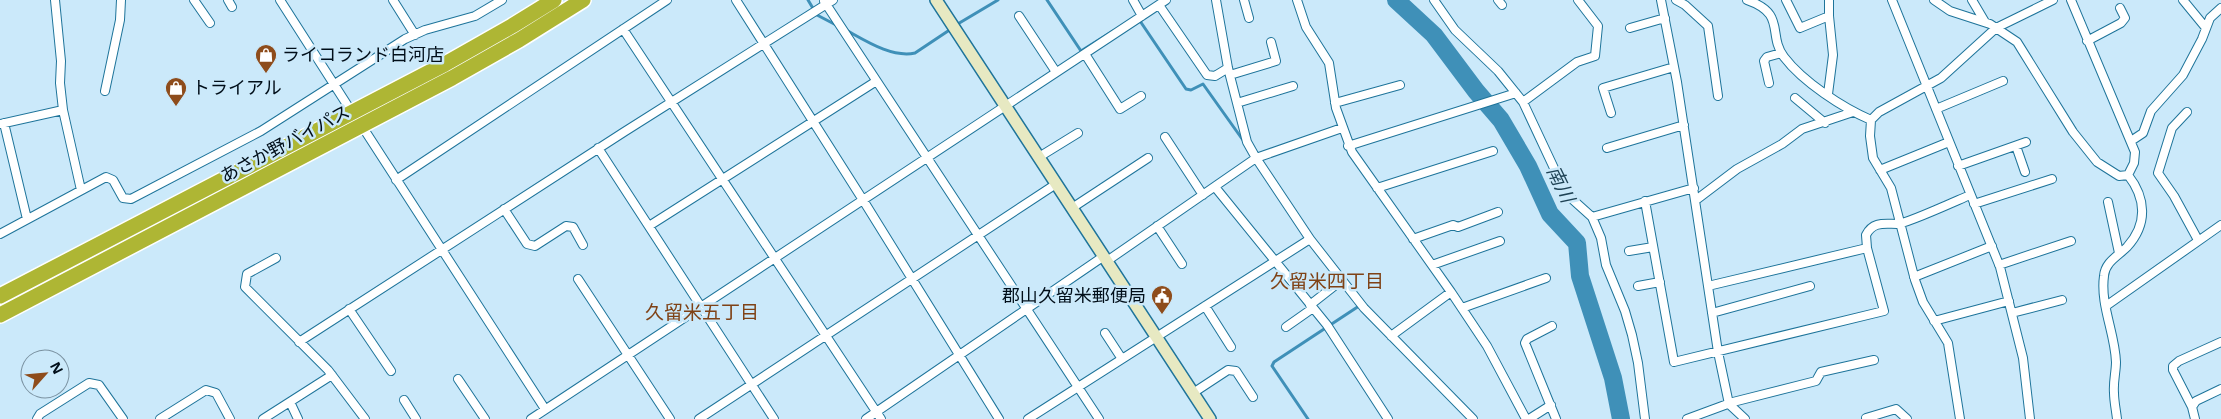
<svg xmlns="http://www.w3.org/2000/svg" width="2221" height="419" font-family="'Noto Sans','Noto Sans JP',sans-serif">
<style>
.lines{fill:none;stroke-linecap:round;stroke-linejoin:round}
.stream{stroke:#3f90b8;stroke-width:3}
.river{stroke:#3f90b8;stroke-width:18}
.street-casing{stroke:#1e749a;stroke-width:10}
.secondary-casing{stroke:#1e749a;stroke-width:14}
.highway-casing{stroke:#fff;stroke-width:18}
.street{stroke:#fff;stroke-width:8}
.secondary{stroke:#e7e9c2;stroke-width:11}
.highway{stroke:#aeb634;stroke-width:15}
.labels{text-anchor:middle;stroke-width:5;stroke-linejoin:round;paint-order:stroke}
.poi-label{font-size:18px;fill:#000e19;stroke:#cbe9fa;text-anchor:start}
.street-label{font-size:18px;fill:#000e19;stroke:#cbe9fa}
.water-label{font-size:19px;font-style:italic;fill:#1f4355;stroke:#cbe9fa}
.neighbourhood-label{font-size:19px;fill:#7f4216;stroke:#cbe9fa}
</style>
<rect width="100%" height="100%" fill="#cbe9fa"/>
<g class="lines">
<path class="stream" d="M808,0L817,15L838,26
M1047,0L1081,51L1113,31
M1138,18L1186,89L1191,90L1203,84L1245,143
M956,25L998,0
M846,30C866,41 892,58 915,53L951,29
M1308,419L1272,366L1274,362L1359,306L1357,304"/>
<path class="river" d="M1396,0L1434,35L1476,91L1501,120L1528,166L1550,214L1577,243L1580,276L1613,378L1621,419"/>
<g class="street-casing">
<path id="street" d="M55,0L61,61L60,83L63,110L81,190
M194,0L210,23
M228,0L232,7
M280,0L353,114
M393,0L415,35
M736,0L863,200L999,419
M1133,0L1142,16
M1216,0L1228,68L1247,142L1256,158L1310,239L1364,308L1473,419
M1244,0L1249,18
M1297,0L1306,27L1329,63L1336,108L1352,152L1451,292L1487,346L1526,419
M1434,0L1455,30L1498,71L1523,102L1560,181L1572,199L1592,217L1601,238L1606,265L1625,311L1632,335L1638,363L1645,419
M1498,0L1502,5
M1661,0L1677,82L1718,352L1729,404L1745,419
M1676,0L1685,5L1708,26L1718,96
M1747,0C1787,14 1767,34 1784,57C1803,82 1843,108 1871,120
M1786,0L1800,28L1829,16
M1892,0L2000,267L2023,358L2030,419
M1934,0L1950,11L1990,24L2017,42L2073,132L2097,162L2119,176L2128,175C2146,198 2148,224 2127,247C2118,256 2105,262 2104,276C2100,305 2115,333 2116,362C2116,372 2113,382 2114,393C2114,401 2116,410 2117,419
M1972,0L1985,22
M2071,0L2135,152L2134,163L2128,175
M2183,0L2206,28
M824,1L1099,419
M1159,5L1207,75L1215,76L1228,68
M1019,16L1056,72
M1630,28L1665,18
M623,29L881,419
M2087,41L2121,23L2125,18L2120,8
M1085,54L1120,109L1141,96
M1230,75L1276,61L1271,42
M1769,83L1764,61L1767,57L1781,53
M105,91L120,20L121,0
M1828,94L1833,55L1829,16V0
M1795,98L1825,123
M1523,102L1577,62L1595,56L1598,26L1578,0
M1237,103L1293,86
M1335,103L1400,85
M1936,109L2003,81
M2187,112L2172,128L2158,173L2174,196L2198,240
M1611,113L1603,88L1674,67
M4,123L27,219
M360,123L545,409
M0,124L63,110
M1165,137L1203,195
M2131,141L2143,133L2151,111L2183,75L2202,39L2210,18L2221,8
M1348,146L1516,93
M2016,146L2025,172
M598,148L774,419
M1607,148L1684,125
M1039,157L1078,133
M1958,166L2026,142
M1880,170L1949,142
M396,180L667,0
M1215,187L1327,325L1388,419
M1377,188L1493,151
M1696,200L1737,169L1782,144L1802,129L1853,112
M1645,201L1674,362L1884,311L1867,248L1708,286
M2108,202L2119,253
M1974,204L2052,179
M1072,208L1148,158
M504,209L527,244L535,246L566,226L573,227L583,245
M1592,217L1694,188
M649,226L875,82
M1157,226L1182,264
M0,234L106,177L113,180L123,198L131,199L261,131L405,39L425,30L475,16L502,0
M1413,239L1453,225L1458,227L1498,212
M1867,248L1866,235C1873,221 1885,224 1897,224C1906,224 1958,200 1970,195
M1629,251L1653,247
M276,258L247,274L245,287L328,370L365,419
M1107,261L1256,158L1342,128
M1432,265L1500,241
M1999,265L2071,241
M1914,277L1992,246
M578,279L670,419
M1638,286L1660,282
M1310,305L1338,283
M1205,306L1231,347
M2106,306L2221,225
M1462,308L1546,278
M349,309L391,371
M1712,313L1810,286
M2012,313L2062,300
M1934,321L2009,301
M1552,326L1527,339L1525,343L1556,419
M1286,327L1313,308
M1105,333L1122,359
M1391,336L1451,292
M299,342L624,132L833,0
M458,379L485,419
M1193,393L1228,370L1236,371L1253,397
M404,400L416,419
M290,402L298,419
M2192,407L2173,370V366L2179,361L2221,342
M1866,418L1896,409L1907,419
M37,419L40,414L89,383L99,385L123,419
M160,419L206,390L216,393L230,419
M263,419L332,375
M531,419L1166,0
M699,419L1056,184
M866,419L1104,256
M1028,419L1310,239
M1529,419L1551,405
M1687,419L1733,402L1816,381L1821,372L1874,360
M1960,419L1948,343L1923,302L1915,280L1891,188L1873,158L1870,136L1871,120L1879,112L1941,78L1996,28L2053,0
M2195,419L2192,407L2196,401L2221,389"/>
</g>
<g class="secondary-casing">
<path id="secondary" d="M936,0L1210,419"/>
</g>
<g class="highway-casing">
<path id="highway" d="M0,296L445,64L512,26L554,0
M0,315L452,78L519,40L583,0"/>
</g>
<use href="#street" class="street"/>
<use href="#secondary" class="secondary"/>
<use href="#highway" class="highway"/>
</g>
<defs>
<g id="shop-pin" transform="scale(1.125)"><path d="M0 17L-7.5 6A9.5 9.5 0 1 1 7.5 6Z" fill="#8e4c1b" stroke="#cbe9fa"/><path d="M-5-2.5h2.3a2.7 3.5 0 0 1 5.4 0H5L5.5 6h-11ZM-1.5-2.5h3a1.5 2.3 0 0 0-3 0Z" fill="#fff"/></g>
<g id="civic-pin" transform="scale(1.125)"><path d="M0 17L-7.5 6A9.5 9.5 0 1 1 7.5 6Z" fill="#8e4c1b" stroke="#cbe9fa"/><path d="M-.6-6.5H3V-4.5H.6V-3L4-1V1h2V6H-6V1h2V-1L-.6-3ZM-1.2 2.5V6h2.4V2.5Z" fill="#fff"/></g>
</defs>
<g fill-rule="evenodd">
<use href="#shop-pin" x="266" y="55"/>
<use href="#shop-pin" x="176" y="88"/>
<use href="#civic-pin" x="1162" y="296"/>
</g>
<g class="labels">
<g class="poi-label">
<text x="282" y="61">ライコランド白河店</text>
<text x="192" y="94">トライアル</text>
<text x="1146" y="302" text-anchor="end">郡山久留米郵便局</text>
</g>
<g class="street-label">
<text transform="translate(285 144) rotate(-28)" y="6">あさか野バイパス</text>
</g>
<g class="water-label">
<text transform="translate(1561 184) rotate(64)" y="7">南川</text>
</g>
<g class="neighbourhood-label">
<text x="1327" y="288">久留米四丁目</text>
<text x="702" y="319">久留米五丁目</text>
</g>
</g>
<g transform="translate(45 374) rotate(63)"><circle r="24" fill="#cbe9fa" stroke="#7a91a0"/>
<path d="M0-4L9 19L0 12L-9 19Z" fill="#8e4c1b"/>
<text y="-8" font-size="14" font-weight="bold" text-anchor="middle" fill="#000e19">N</text>
</g>
</svg>
